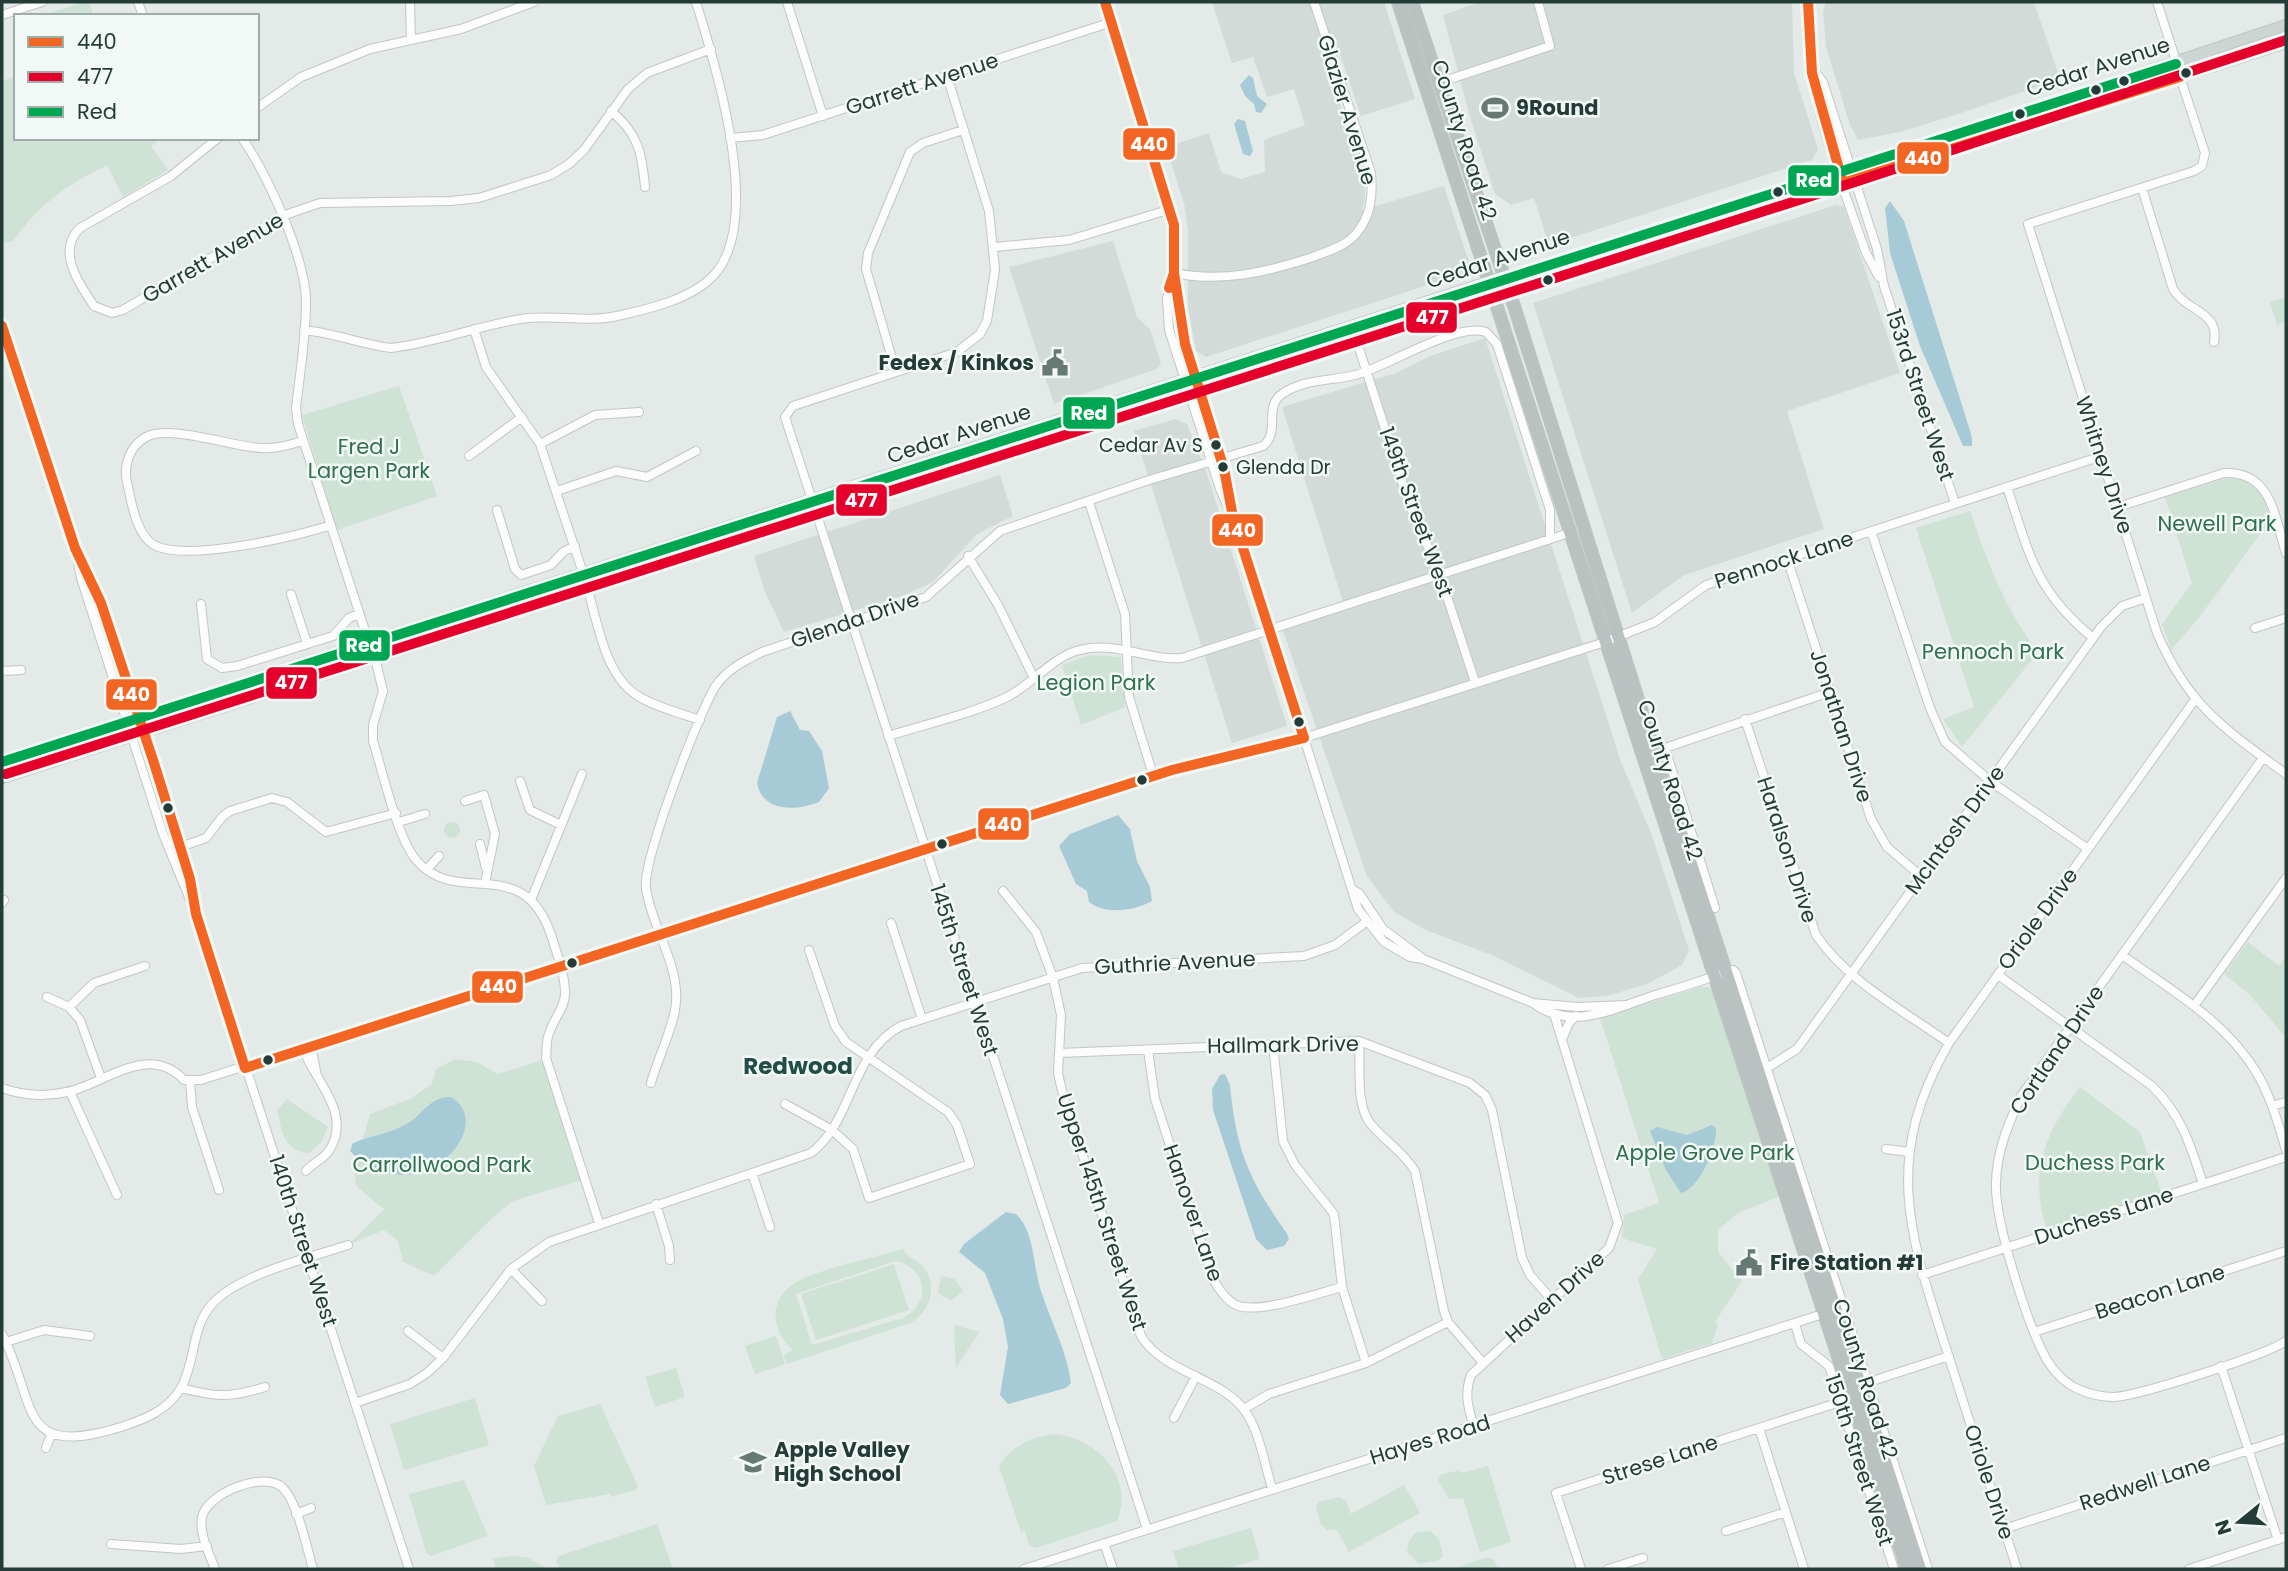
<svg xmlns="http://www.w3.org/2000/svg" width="2288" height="1571" font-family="Poppins,sans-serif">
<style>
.built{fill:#d2dbd7}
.green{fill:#cee2d6;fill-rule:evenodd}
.water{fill:#a7cbd6}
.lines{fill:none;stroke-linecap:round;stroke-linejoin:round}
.minor-casing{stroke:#c1c7c4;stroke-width:10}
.major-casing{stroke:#bdc6c3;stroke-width:12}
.highway-casing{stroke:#bdc6c3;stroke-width:14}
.minor{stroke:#fbfcfb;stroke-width:8}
.major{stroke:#ced6d3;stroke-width:10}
.highway{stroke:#bac2c1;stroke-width:12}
.bus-1-casing{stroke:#f2f8f6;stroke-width:16}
.bus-2-casing{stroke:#f2f8f6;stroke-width:16}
.bus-3-casing{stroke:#f2f8f6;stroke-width:16}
.bus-1{stroke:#f26522;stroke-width:10}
.bus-2{stroke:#e4002b;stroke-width:10}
.bus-3{stroke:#00a651;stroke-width:10}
.bus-dot{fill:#233c37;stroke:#f2f8f6;stroke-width:2.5}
.labels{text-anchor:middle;stroke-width:5;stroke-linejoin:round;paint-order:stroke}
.bus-label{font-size:19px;fill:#233c37;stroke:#f2f8f6;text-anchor:end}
.street-label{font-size:21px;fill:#233c37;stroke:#f2f8f6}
.poi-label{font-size:21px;font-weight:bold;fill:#233c37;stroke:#f2f8f6;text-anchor:start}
.park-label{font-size:21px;fill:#2f714f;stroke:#f2f8f6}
.neighbourhood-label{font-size:23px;font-weight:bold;fill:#204d46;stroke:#f2f8f6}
.line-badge{stroke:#f2f8f6;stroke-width:2.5}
.badge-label{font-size:19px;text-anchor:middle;font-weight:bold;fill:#fff}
</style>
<rect width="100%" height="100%" fill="#e4eae7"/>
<path class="built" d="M1212,2H1384L1415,99L1361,116L1333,34L1318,39L1364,177L1365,197L1362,210L1444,186L1469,262L1465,273L1206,357L1196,351L1188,307V230L1184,203L1166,147L1209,133L1221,172L1241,179L1265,172L1264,140L1305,125L1294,89L1267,97L1253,57L1232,63Z
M1480,2H1792L1794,73L1818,149L1812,160L1555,243L1547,239L1534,198L1511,205L1495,194L1470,117L1443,15Z
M1826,2H2034L2058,73L2040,86L1964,112L1904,131L1858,140L1850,125L1826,47L1823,11Z
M1836,205L1844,207L1900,373L1787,411L1824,529L1684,575L1632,613L1533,303Z
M1113,241L1137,317L1150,329L1161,363L1157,369L1054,404L1009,267Z
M1485,338L1620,759L1651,833L1689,950L1682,965L1647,984L1607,996L1579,998L1494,956L1426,930L1394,912L1367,876L1280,622L1343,602L1282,407L1396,373L1430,356Z
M1176,419L1187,424L1208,477L1287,726L1232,743L1134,431Z
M1000,475L1013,516L977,534L933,582L902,596L784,632L765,592L754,556Z"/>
<path class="green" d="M84,2H89L94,16H41Z
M16,76V138H160L151,146L168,170L123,197L107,165C66,186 41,202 13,241L2,244V81Z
M2286,297V322L2277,325L2270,302Z
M399,386L437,496L337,530L302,415Z
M2230,477C2256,477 2264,497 2271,519L2201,615L2171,650L2162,624L2192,583L2165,497Z
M1970,511C1989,565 2003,606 2038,652L1962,747L1943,719L1974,707L1916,528Z
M1090,655L1121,657L1125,707L1081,725L1062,665Z
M444 830a8 8 0 1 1 16 0a8 8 0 1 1-16 0Z
M2248,942L2279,966L2286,957V1038L2249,994L2224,974Z
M1701,987H1708L1714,992L1780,1196L1738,1213L1718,1230V1252L1742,1281L1715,1322L1718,1324L1712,1343L1662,1359L1638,1279L1657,1249L1622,1238L1624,1215L1659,1203L1600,1018Z
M455,1059L477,1062L498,1074L543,1060L582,1180L513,1201L493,1217L434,1276L403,1262L398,1241L384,1230L348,1245L384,1209L356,1186L354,1170L370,1114L412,1098L432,1084L436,1069Z
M2080,1087L2140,1132L2162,1194L2047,1231C2029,1173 2043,1135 2080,1087Z
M287,1099L328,1127L321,1143L309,1153C284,1152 282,1132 277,1110Z
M903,1249C907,1258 917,1259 923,1267C939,1286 930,1312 910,1323L787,1364L784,1355L793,1350C772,1332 768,1302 792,1285C815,1269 875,1258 903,1249ZM895,1261C927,1267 932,1304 903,1318L812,1345L796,1294Z
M894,1264L909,1310L816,1340L801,1294Z
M941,1276L955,1279L963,1291L951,1301L938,1293Z
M954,1325L979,1332L956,1368Z
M776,1336L785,1364L755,1374L745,1346Z
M676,1368L685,1397L655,1407L645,1377Z
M475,1398L489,1445L404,1470L390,1424Z
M600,1404L638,1486L635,1490L611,1497L610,1494L546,1505L534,1466L558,1416Z
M1056,1434C1097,1439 1135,1477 1117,1521L1036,1548L1029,1545L1025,1531L1021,1532L999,1466C1012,1446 1032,1436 1056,1434Z
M1488,1466L1511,1542L1480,1552L1463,1498L1449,1499L1438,1481L1441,1474L1458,1471L1463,1473Z
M464,1480L488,1536L431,1556L426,1553L409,1494Z
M1404,1485L1420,1513L1349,1552L1337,1530H1327L1320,1523L1316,1506L1319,1502L1339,1497L1346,1501L1351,1514Z
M657,1524L673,1569H559L556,1561L559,1556Z
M1251,1528L1260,1559L1225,1569H1179L1173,1551Z
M1430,1531L1439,1539L1443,1556L1439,1560L1419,1564L1407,1551L1409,1541L1415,1533Z
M510,1556L526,1557L548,1569H496L493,1559Z
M1488,1557L1494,1560L1498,1569H1452Z"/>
<path class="water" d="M1249,75L1253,78L1257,96L1267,104L1261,113L1256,112L1254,104L1245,96L1240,85Z
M1238,119L1245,121L1253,151L1250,156L1243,154L1234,124Z
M1890,201L1904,221L1972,437V446H1963L1920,346L1890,253L1885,208Z
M790,711L800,730L809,731L822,751L829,788L819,802C796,811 763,813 757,783L777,717Z
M1118,815L1130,829L1137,861L1150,887L1152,901C1134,911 1105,915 1089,902L1087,891L1076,884L1059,846L1070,834Z
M1225,1074L1230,1085C1236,1150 1249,1180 1286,1232L1289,1239L1284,1246L1267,1250L1256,1239L1213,1110L1212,1089L1220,1075Z
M451,1097C500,1126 416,1218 350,1151L353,1143C372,1135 391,1134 410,1122C424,1112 432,1096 451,1097Z
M1712,1125L1716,1128C1717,1147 1700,1188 1681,1193L1666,1170L1650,1131L1657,1127L1687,1135Z
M1006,1212L1016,1214C1035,1232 1033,1267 1041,1291C1051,1322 1067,1351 1071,1383L1066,1388L1008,1404L1000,1395L1008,1347L1003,1319L985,1273L959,1252L964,1244Z"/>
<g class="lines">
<g class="minor-casing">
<path id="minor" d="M138,2L143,16
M410,2L411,40
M787,2L823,116
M1105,2L1171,209L1175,238L1174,273L1167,298L1169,330L1220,489L1230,512
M1808,2C1802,87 1838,173 1866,253L1879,277
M2157,2L2176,61
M2,15L42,2
M1812,68L1823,82L1877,249L1884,286L1955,503
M947,76L989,211L995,270L987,321L980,334L957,352L793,406L785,417L1147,1529
M2180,77L2205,153L2202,166L2194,171L2028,224L2157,633C2188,706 2225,729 2286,774
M1438,83L1550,46L1538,2
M257,108L301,77L370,49L461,29L534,2
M611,111C638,133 642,153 645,187
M218,138L171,176L80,228C56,251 79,284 94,306L112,313L123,310L282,216L320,203L451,201L479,198L551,175L569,164L584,150L628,89L647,73L711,49
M242,138C267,174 306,258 306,302C306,337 300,373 296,408L298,424L369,643
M730,138L763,135L1112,22
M2142,188L2173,289C2185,311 2220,311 2214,342
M995,247L1069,240L1171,209
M1174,273C1223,283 1267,272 1313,257C1328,251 1344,247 1356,234C1371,216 1373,196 1371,173L1314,2
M2,326L75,548L81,578L163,834L196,914L409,1569
M474,329L486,367L540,444L583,573
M304,330C334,333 361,344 391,348C435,343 477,326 521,319C553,314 586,323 617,316C649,309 692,299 714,275C764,220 716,66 696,2
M1357,342L1410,506L1440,575L1475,682
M896,372L866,269L868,253L910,152L923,143L963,130
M303,441C289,445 275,449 261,448C233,447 170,424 146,437C130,446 123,465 127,482C131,500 136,535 154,545C185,562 296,537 331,525
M540,444L595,415L639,412
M469,456L522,417
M2007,487C2030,556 2035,590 2093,638
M557,491L616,471L647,477L696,451
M1089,502L1125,614L1129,697L1154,778
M2118,507L2224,473C2272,471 2274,516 2286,553
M497,510L515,569L521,575L551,565L563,552L575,546
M1871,531L1930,708L1945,742L1990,781L2088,849
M968,556L998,605L1034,678
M80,557C107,607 121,664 139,718C159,778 183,840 194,903
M1787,558L1871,819L1887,847L1922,877
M587,587C598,622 604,675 638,696C656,707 679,713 700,720
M291,594L307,643
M201,604L207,659L222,668L237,666L333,636L349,618L359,614
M2255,628L2286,618
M375,658L383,691L373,725V741C383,772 397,838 417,861C459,909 526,849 553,941C558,957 565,975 565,993C566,1007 551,1022 548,1037C546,1043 547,1051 546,1058L599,1223
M2,671L21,670
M1745,719L1816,935C1847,981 1904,1011 1949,1043
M888,736C926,724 968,715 1005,698C1031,686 1049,660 1076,651C1113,639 1147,661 1182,658L1572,532
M2263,758L2021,1096C2008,1125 1997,1150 1996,1182C1994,1220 2028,1327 2047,1360C2054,1372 2066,1384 2078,1389C2089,1394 2102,1397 2114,1397C2138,1396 2266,1355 2286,1341
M520,781L530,810L561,825
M465,801L484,795L495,834L485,883
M399,822L425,814
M480,844L486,868
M180,847L206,838L222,817L230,811L272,798L287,802L326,832L396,813
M427,869L439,856
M1353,890L1359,893L1383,929L1422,958
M1003,891L1036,932L1053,978L1061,1015L1058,1073L1062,1091L1141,1336C1163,1372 1215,1376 1242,1407C1259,1427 1264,1463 1272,1488
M531,900L582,774
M2,903L4,900
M1715,908L1665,748L1830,692
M891,923L922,1019
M2122,955C2169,989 2223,1019 2255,1070C2270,1094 2278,1123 2286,1150
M1998,975L2152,1086C2181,1114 2191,1146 2203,1184
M47,997L69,1007L80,1020L101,1078
M1533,1003L1577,1007L1626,1005
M2194,1006L2286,878
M69,1007L94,983L145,966
M1563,1037L1569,1023L1576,1016
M1359,1041C1361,1064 1355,1104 1370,1123C1383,1140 1403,1151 1415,1171L1444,1311L1448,1322L1483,1363
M1273,1044L1283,1141L1295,1165L1334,1214L1342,1287L1366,1363
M311,1046L317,1076
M303,1049C315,1081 352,1113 330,1149C324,1160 313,1162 306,1171
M1148,1050L1155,1099L1214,1281C1220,1290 1226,1300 1236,1305C1258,1315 1318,1293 1342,1287
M1059,1053L1359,1041L1470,1083L1485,1095L1492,1110L1522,1258L1530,1275L1552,1300
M1767,1068L1797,1049L2101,627L2122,606L2146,598
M190,1080L192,1107L219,1190
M651,1083C657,1060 675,1024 676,1002C679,963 651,926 646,888C643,859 698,715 715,687C726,670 744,661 762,652L926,597L1000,531L1146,481L1263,446C1281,432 1263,407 1282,394C1303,379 1331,381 1355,375C1387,367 1456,322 1486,332L1497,344L1550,510V539
M2,1088C24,1096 44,1097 67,1092C105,1084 148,1042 184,1080H201L1172,770L1304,738L1233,517L1224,469L1185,344L1179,290L1174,273
M70,1092L117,1195
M785,1104L832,1130L853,1149L869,1198L970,1164L957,1125L948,1112L846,1042L835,1026L809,950
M2272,1106L2286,1102
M1886,1149L1909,1152
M752,1173L770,1227
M656,1204L669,1246L670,1260
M511,1269L542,1301
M1922,1275L2286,1157
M1795,1324L1801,1344L1829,1366L1894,1569
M408,1331L443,1358
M2034,1332L2286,1251
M2,1334C38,1403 15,1460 121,1427C145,1419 167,1411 181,1388C196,1361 191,1328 212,1304C239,1274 309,1258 348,1245
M6,1342L44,1330L90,1336
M2221,1366L2278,1540
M1866,1383L1949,1356
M181,1388C216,1397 230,1398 265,1387
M355,1403L410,1384L427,1373L443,1358L511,1269L549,1242L811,1153C854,1120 850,1053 901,1026L1082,968L1304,956L1335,945L1366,922
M1244,1409L1269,1394L1366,1363L1448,1322
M1174,1418L1196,1376
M1474,1427C1468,1407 1464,1395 1471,1375L1609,1248L1618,1223L1554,1014
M1759,1428L1804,1569
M46,1448L51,1435
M296,1514L311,1508
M2004,1529L2286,1438
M1726,1531L1786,1512
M1104,1543L1113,1569
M111,1544L181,1549L207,1546
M215,1569C209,1553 199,1534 202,1517C207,1493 265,1470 283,1488C298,1503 307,1549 313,1569
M1024,1569L1826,1313
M1581,1569L1556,1493L1840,1402
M1608,1569L1643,1558
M1928,1569L1736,973L1733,970L1727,971C1704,981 1679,988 1655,995C1616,1008 1571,1032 1533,1003L1423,959L1410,957L1384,942L1358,909L1304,738L1605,642L1655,622L1706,585L2102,456
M2017,1569C1996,1502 1974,1435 1952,1367C1913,1243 1878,1165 1949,1043L2194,701
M2189,1569L2286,1537"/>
</g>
<g class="major-casing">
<path id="major" d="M2180,77L2185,68L2208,57
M2150,80L2172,70L2176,61
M1504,278L1851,169L2286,25
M1509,292L2286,43"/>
</g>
<g class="highway-casing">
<path id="highway" d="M1398,2L1907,1569
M1412,2L1515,309L1654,750L1920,1569
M2,761L1497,280
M2,777L1501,295"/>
</g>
<use href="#minor" class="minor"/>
<use href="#major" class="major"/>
<use href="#highway" class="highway"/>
<g class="bus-1-casing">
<path id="bus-1" d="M1105,2L1174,225V273L1169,288
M1808,2L1812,73L1843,183L2180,77
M2,326L75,548L101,603L154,763L190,879L196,914L245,1068
M245,1068L1172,770L1304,738L1233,517L1224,469L1185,344L1174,273"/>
</g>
<g class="bus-2-casing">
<path id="bus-2" d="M6,774L1855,182L2286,40"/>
</g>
<g class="bus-3-casing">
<path id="bus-3" d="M2,762L2176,64"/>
</g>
<use href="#bus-1" class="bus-1"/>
<use href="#bus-2" class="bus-2"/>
<use href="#bus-3" class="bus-3"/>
</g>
<defs>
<g id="stadium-bare" transform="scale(2.1)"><path d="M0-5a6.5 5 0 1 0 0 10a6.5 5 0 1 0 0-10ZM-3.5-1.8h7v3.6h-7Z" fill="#677975" stroke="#f2f8f6" stroke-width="2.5" paint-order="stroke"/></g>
<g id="civic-bare" transform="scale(2.1)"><path d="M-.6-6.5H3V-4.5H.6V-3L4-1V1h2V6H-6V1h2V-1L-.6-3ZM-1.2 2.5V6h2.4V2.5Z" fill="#677975" stroke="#f2f8f6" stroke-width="2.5" paint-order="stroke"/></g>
<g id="school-bare" transform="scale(2.1)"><path d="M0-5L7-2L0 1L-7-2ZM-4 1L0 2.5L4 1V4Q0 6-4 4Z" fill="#677975" stroke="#f2f8f6" stroke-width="2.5" paint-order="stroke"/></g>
</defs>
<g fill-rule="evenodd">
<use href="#stadium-bare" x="1495" y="108"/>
<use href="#civic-bare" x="1055" y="363"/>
<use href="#civic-bare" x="1749" y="1263"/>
<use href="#school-bare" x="753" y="1462"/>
</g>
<g class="bus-dot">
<circle cx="2186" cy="73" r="6"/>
<circle cx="2124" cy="81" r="6"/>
<circle cx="2096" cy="90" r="6"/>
<circle cx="2020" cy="114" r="6"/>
<circle cx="1778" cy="192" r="6"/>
<circle cx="1548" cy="280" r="6"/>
<circle cx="1216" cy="445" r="6"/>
<circle cx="1223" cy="467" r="6"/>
<circle cx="1299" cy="722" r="6"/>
<circle cx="1142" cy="780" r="6"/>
<circle cx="168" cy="808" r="6"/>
<circle cx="942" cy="844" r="6"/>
<circle cx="572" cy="963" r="6"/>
<circle cx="268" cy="1060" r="6"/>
</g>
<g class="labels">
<g class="bus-label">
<text x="1203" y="452">Cedar Av S</text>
<text x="1236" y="474" text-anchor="start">Glenda Dr</text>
</g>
<g class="street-label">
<text transform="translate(2098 67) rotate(-18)" y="7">Cedar Avenue</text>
<text transform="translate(922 84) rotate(-18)" y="7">Garrett Avenue</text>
<text transform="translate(1347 110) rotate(73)" y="7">Glazier Avenue</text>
<text transform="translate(1464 140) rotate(72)" y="7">County Road 42</text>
<text transform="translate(213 258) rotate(-30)" y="7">Garrett Avenue</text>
<text transform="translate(1498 259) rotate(-18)" y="7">Cedar Avenue</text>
<text transform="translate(1920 395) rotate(72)" y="7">153rd Street West</text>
<text transform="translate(959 434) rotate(-18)" y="7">Cedar Avenue</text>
<text transform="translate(2104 465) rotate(72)" y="7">Whitney Drive</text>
<text transform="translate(1416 512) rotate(70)" y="7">149th Street West</text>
<text transform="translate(1784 560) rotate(-18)" y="7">Pennock Lane</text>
<text transform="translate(855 620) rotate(-19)" y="7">Glenda Drive</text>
<text transform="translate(1841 726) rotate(72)" y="7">Jonathan Drive</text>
<text transform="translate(1670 780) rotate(72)" y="7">County Road 42</text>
<text transform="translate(1955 830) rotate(-54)" y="7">McIntosh Drive</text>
<text transform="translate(1787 850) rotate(72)" y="7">Haralson Drive</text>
<text transform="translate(2038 919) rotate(-54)" y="7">Oriole Drive</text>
<text transform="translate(1175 963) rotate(-3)" y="7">Guthrie Avenue</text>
<text transform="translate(964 970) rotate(72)" y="7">145th Street West</text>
<text transform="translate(1283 1045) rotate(-1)" y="7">Hallmark Drive</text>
<text transform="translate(2057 1050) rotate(-56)" y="7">Cortland Drive</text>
<text transform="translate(1102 1212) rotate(72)" y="7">Upper 145th Street West</text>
<text transform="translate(1193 1213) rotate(71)" y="7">Hanover Lane</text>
<text transform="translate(2104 1216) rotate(-18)" y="7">Duchess Lane</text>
<text transform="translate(303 1241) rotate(72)" y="7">140th Street West</text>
<text transform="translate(2160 1292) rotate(-18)" y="7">Beacon Lane</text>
<text transform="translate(1555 1297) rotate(-42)" y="7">Haven Drive</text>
<text transform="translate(1865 1379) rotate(72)" y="7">County Road 42</text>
<text transform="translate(1430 1440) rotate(-17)" y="7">Hayes Road</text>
<text transform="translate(1660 1460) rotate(-18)" y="7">Strese Lane</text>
<text transform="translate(1859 1460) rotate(72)" y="7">150th Street West</text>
<text transform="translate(1989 1482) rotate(72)" y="7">Oriole Drive</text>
<text transform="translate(2145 1483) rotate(-18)" y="7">Redwell Lane</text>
</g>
<g class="poi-label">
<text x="1516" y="115">9Round</text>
<text x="1034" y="370" text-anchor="end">Fedex / Kinkos</text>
<text x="1770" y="1270">Fire Station #1</text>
<text x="774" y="1457">Apple Valley<tspan x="774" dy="24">High School</tspan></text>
</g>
<g class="park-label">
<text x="369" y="454">Fred J<tspan x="369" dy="24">Largen Park</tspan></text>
<text x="2217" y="531">Newell Park</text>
<text x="1993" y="659">Pennoch Park</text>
<text x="1096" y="690">Legion Park</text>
<text x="1705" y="1160">Apple Grove Park</text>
<text x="2095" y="1170">Duchess Park</text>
<text x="442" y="1172">Carrollwood Park</text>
</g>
<g class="neighbourhood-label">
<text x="798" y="1074">Redwood</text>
</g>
</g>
<g class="line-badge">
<rect x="1122" y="127" width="54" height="34" rx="7" fill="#f26522"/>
<rect x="1896" y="141" width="54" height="34" rx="7" fill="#f26522"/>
<rect x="1787" y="164" width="53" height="33" rx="7" fill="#00a651"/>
<rect x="1405" y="301" width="53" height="33" rx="7" fill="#e4002b"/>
<rect x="1062" y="396" width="54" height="34" rx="7" fill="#00a651"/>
<rect x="835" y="483" width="53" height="34" rx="7" fill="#e4002b"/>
<rect x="1211" y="513" width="53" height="34" rx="7" fill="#f26522"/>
<rect x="338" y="629" width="53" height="33" rx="7" fill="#00a651"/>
<rect x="265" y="666" width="53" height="34" rx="7" fill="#e4002b"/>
<rect x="105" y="678" width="53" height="33" rx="7" fill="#f26522"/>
<rect x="977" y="807" width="53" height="34" rx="7" fill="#f26522"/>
<rect x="471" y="970" width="53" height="34" rx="7" fill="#f26522"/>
</g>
<g class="badge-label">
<text x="1149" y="151">440</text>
<text x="1923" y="165">440</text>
<text x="1814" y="187">Red</text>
<text x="1432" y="324">477</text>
<text x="1089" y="420">Red</text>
<text x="861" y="507">477</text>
<text x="1237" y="537">440</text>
<text x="364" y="652">Red</text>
<text x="291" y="689">477</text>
<text x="131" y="701">440</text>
<text x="1003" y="831">440</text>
<text x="498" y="993">440</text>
</g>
<rect width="2288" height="1571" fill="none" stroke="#233c37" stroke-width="7"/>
<rect x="14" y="14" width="245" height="126" fill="#f2f8f6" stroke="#9fadaa" stroke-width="2"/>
<rect x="28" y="37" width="35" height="10" fill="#f26522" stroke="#9fadaa" stroke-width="2"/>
<text x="77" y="49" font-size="21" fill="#233c37">440</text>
<rect x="28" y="72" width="35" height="10" fill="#e4002b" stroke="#9fadaa" stroke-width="2"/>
<text x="77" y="84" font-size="21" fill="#233c37">477</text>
<rect x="28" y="107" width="35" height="10" fill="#00a651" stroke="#9fadaa" stroke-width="2"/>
<text x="77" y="119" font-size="21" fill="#233c37">Red</text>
<g transform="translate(2239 1522) rotate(252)" stroke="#f2f8f6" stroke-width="5" paint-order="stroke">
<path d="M0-5L12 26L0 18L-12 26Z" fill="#233c37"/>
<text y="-10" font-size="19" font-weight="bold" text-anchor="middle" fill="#233c37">N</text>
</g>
</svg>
